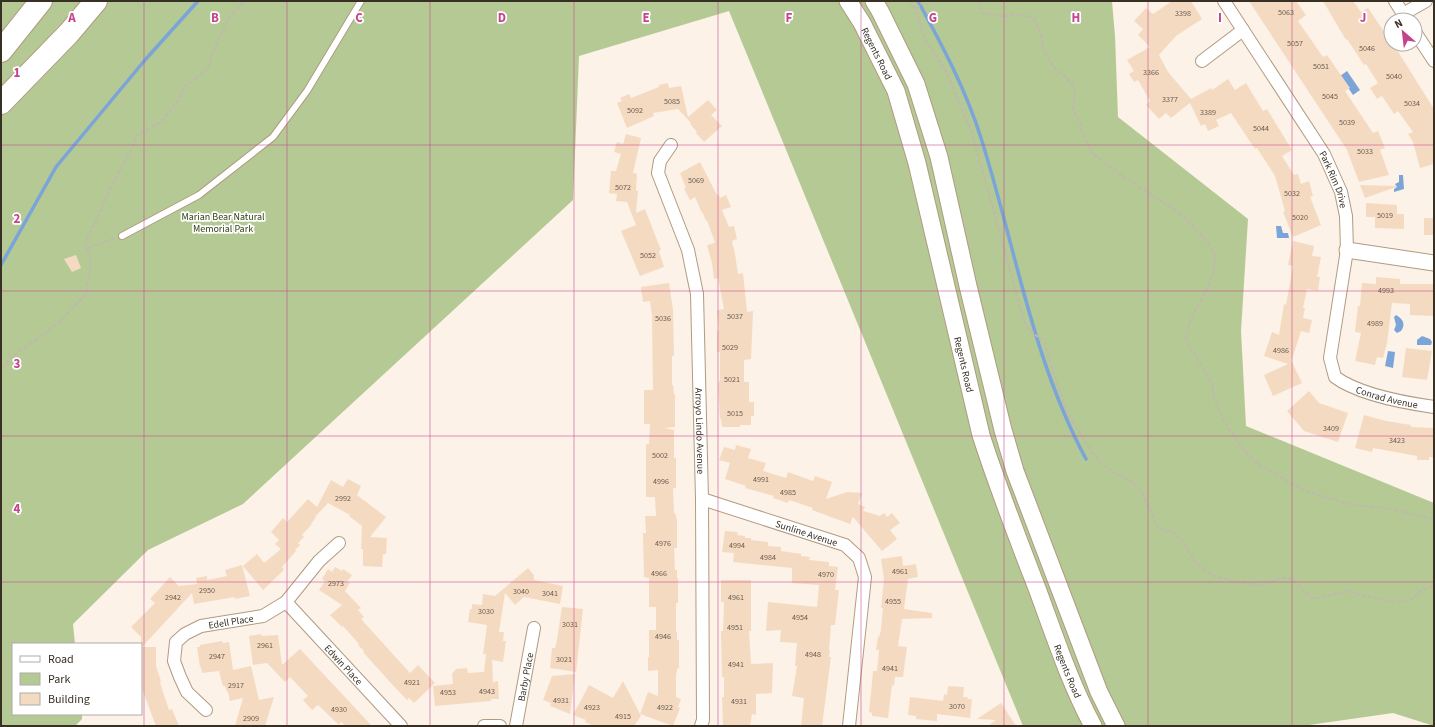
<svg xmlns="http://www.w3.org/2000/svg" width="1435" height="727" font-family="'Source Sans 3',sans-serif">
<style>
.green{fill:#b5c994}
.water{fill:#7ba5d8}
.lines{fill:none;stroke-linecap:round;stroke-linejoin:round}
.stream{stroke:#7ba5d8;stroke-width:3.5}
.building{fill:#f5dac2}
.service-casing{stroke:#b19b81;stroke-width:8}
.minor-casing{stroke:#b19b81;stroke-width:14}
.tertiary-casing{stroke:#b19b81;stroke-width:17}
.secondary-casing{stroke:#b19b81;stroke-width:19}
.motorway-casing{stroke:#b19b81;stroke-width:24}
.path{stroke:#c1b8ad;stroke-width:2;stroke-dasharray:4 2;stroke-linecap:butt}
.service{stroke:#fff;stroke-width:6}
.minor{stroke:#fff;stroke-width:12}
.tertiary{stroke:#fff;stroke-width:15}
.secondary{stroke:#fff;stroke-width:17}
.motorway{stroke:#fff;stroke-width:22}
.grid{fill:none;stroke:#c6448c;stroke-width:1;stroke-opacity:0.55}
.labels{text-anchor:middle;stroke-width:3.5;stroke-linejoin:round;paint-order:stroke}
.number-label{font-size:8px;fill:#685a4c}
.street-label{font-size:10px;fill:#393025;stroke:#fff}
.park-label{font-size:10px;fill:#324013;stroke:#fff}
.grid-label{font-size:13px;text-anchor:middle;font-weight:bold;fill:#c6448c;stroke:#fff;stroke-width:3.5;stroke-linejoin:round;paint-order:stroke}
</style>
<rect width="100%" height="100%" fill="#fcf2e7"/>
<path class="green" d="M1,1H1112L1115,36L1118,117L1248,219L1241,331L1246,426L1434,503V726L1393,713L1302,726H1023L729,11L579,56L573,200L243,504L148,550L73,624L75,644H13V714H82V719L75,726H1Z"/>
<path class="water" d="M1347,71L1360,90L1353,95L1340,76Z
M1399,175H1403L1404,189L1394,192V189L1397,187L1395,184L1399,182Z
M1276,226H1281L1283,233H1288L1289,238H1277Z
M1396,315C1403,319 1406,324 1401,331L1397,333L1394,330L1396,325L1394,317Z
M1422,336L1430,339L1432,342L1431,345H1417V340Z
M1388,351L1395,352L1393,368L1385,366Z"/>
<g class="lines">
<path class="stream" d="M918,1C942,45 966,90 981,138C1015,245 1032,359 1086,459
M1,265L56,167L145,60L198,1"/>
</g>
<path class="building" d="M1172,1H1191L1202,19L1176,36L1159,55L1168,72L1191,99L1211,88L1212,90L1228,79L1235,90L1246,83L1263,111L1267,109L1292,150L1282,156L1294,175L1298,174L1301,184L1309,181L1313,196L1310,197L1321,225L1293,237L1283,212L1285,211L1275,176L1257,148L1255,149L1231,113L1216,120L1219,126L1208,131L1205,124L1201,126L1190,103L1171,118L1166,113L1159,119L1146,105L1150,101L1138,80L1134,82L1129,74L1134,71L1127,60L1150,47L1138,35L1143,29L1134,21L1146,8L1153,14Z
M1249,1H1296L1306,15L1298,21L1323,57L1327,55L1350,88L1345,91L1373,133L1378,131L1385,148L1380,150L1389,175L1359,182L1347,150Z
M1323,1H1353L1361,12L1368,8L1391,42V44L1397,51V50L1434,109V164L1420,168L1413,142L1408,134L1413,132L1398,111L1394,114L1382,96L1377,99L1370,88L1378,83L1366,64L1364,65L1347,39L1346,40Z
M668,83L669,88L681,86L688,117L708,100L717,110L711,115L722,126L704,142L696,133L697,132L690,124L691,123L678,109L653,113L654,116L627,128L617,103L622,101L620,98L629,94L631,98L659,87V85Z
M626,134L641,138L633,173L637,174L636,191H638L636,213L645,209L661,250L659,251L664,267L640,276L621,231L636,225L627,202L616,201L617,194L609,193L611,171H616L621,154L614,152L617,142L623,144Z
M700,162L717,195H719L720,198L726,195L731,207L722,210L729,227L734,226L737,239L732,241L735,254L738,274L743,273L747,312L753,311L751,359L744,360V382H749V402H754V416H751V425H740V427H722L721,419H720L718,385L719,381H720V352H717V331H719L717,310L724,309L718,278L714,279L712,263L707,245L715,243L707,220L706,221L703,213H702L695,197L690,200L684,189L686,188L680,173Z
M1360,185L1396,186V187L1365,198Z
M1366,203L1397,205V214H1404V229L1375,228V217H1366Z
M1424,218H1434V235H1424Z
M1293,241L1314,246L1312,256L1321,257L1317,277H1320L1318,291L1307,289L1303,308H1305L1303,318L1312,320L1309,333L1301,331L1291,362H1292L1302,383L1273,396L1264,375L1288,364L1264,356L1272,332L1279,335L1284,304L1286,305L1293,266L1288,265Z
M76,255L81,268L72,272L64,259Z
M1376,277L1400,279V284H1434V316L1410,315V304L1392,303L1387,343L1383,358L1377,357L1375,365L1355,361L1361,333L1355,332L1358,306H1360L1362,283L1376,284Z
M669,283L673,310L674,356H672V385H673L674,394H675V427L664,428L674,430V458H676V488H673L674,513H675L677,520V548H674L675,570H677V578H678V603H676V632H677V640H679V668L677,669L676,677V697L681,699L678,707L680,708L673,726L640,714L641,716L634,726H594L585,722L586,720L573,715L589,685L613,698L623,681L640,714L648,692L658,696V670L648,671V657H649V630H656V607H649V578L644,577L643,533H646L645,516H656L655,497H646V444H649L650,424H644V390H653L652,316L650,301L643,302L641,287Z
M1406,348L1432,351L1427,380L1402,377Z
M1309,391L1319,403L1348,413L1338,442L1304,431L1287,411Z
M1364,415L1386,421L1411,425V427L1434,428V457H1429V460H1417V456L1373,448L1372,452L1355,448Z
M736,445L751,449L748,458L766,463L763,471L786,478L788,472L813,481L815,476L832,482L826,499L847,492L862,493L858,504L865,507L863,511L880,516L884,513L887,517L892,513L900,523L890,530L897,539L882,551L853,517L850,524L812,510L813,508L789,500L788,503L773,498L774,496L745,488L746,486L725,479L730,463L719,460L724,447L735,450Z
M348,479L361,486L357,495L386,517L370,537L387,538L386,554H383L382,567L363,566V549H361L362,526L349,516L350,515L328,503L315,517H316L311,524H312L302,535L304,537L298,543L300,545L295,550L296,551L282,567L284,570L263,590L243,566L257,554L264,563L281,549L275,544L279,540L271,532L283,518L287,522L308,499L317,507L331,480L343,487Z
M725,531L738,532L737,535L745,536V538H751V540L768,542V546L781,547V551L801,554V556L810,557L809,560L829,562V566L838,567L835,590H839L835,625H831L829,650H830L829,657H831L822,726H801L804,698L792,696L797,666H795L797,643L780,642L781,630L766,631L768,602L817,607L819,585L792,583V568L733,562L734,553L722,552Z
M902,556L903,566L916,564L918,577L908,579L904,609L932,613V618L902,619L898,646L907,647L903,677H895L894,686L892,685L888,718L872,716V713L869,712L872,683L873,671H877L879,650H876L878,637H879L881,630L883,608H881L884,579L881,559Z
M242,565L250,596L235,599V597L194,604L192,593L142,647H156V666L161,681L160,682L162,689L169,710L172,709L179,726H156L141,686V637L131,627L155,603L150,599L170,577L179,586L197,584L196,578L207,576V580L227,576L225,570Z
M335,567L342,571L343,569L352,575L347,582L350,583L345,591L361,608L358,610L364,617L361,619L410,673L418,665L435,683L414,703L409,698L407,700L389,681L363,652L364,651L358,645L359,644L343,626L342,627L330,615L342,605L319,590L325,581L322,579L328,569L332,572Z
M528,568L534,575V580L563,586L560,604L524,597L515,605L505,593L499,632H504L503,641H506L503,662L492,660L493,682L498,681L499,699H491V701L435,706L433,686L453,684L452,674L456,669L467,668L468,673L484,672L486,654H483L487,625L468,622L470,609H472V604L482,605L483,594L495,596Z
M721,580H751V631H749L751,664L773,663L772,693L756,694V715L752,714L750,726H723L722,697H724V677H722L721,635V631H723L724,602H721Z
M562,607L583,609L576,672L550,668L552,648H555L557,640Z
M261,634L262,636L278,635L282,665L300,649L372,726H346L341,722L339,725L318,705L312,710L303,700L308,696L290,677L285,682L267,663L253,665L249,636Z
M222,641L223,643L229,642L233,670L251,666L259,700L274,697L265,726H235L243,698L230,701L228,692H227L225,686H223L222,683L219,671L202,673L201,667H200L197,647H200V645Z
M575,674L570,714L550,706L551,703L543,700L552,676Z
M948,686L964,687L963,697H968L967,699H972L970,718L937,714V721L916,719V716L908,715L910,697L943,701L944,694L947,695Z
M1001,703L1016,726H988L996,720L977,719Z"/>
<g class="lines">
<g class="service-casing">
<path id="service" d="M122,236L199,195L273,137L307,91L361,1"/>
</g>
<g class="minor-casing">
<g id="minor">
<path id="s1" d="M1224,1L1324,154L1341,192L1346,216L1347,250L1330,358L1335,377C1358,394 1406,403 1434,407"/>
<path d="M1395,1L1407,20"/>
<path d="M1403,14L1426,1"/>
<path d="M1415,32L1434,61"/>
<path d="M1202,61L1243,30"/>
<path id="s2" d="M671,145L660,161L658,173L688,250L697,294L702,499L703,720L701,726"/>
<path id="s3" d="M702,499L845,545L859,558L865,577L849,726"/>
<path id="s4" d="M286,602L401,726"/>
<path id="s5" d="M206,710L187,692L180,677L174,661L176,642L185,634L201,626L263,616L286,602L319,561L339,543"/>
<path d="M484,726H500"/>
<path id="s6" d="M516,726L534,628"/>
</g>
</g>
<g class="tertiary-casing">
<path id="tertiary" d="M1347,250L1434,263"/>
</g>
<g class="secondary-casing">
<g id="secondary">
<path id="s7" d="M848,1L862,23L896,91L917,163L981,435C998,488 1018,539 1038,591C1055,637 1070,683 1093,726"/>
<path d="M874,1L880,11L916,84L939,157L968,286L1003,430L1015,471L1099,692L1116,726"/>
</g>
</g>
<g class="motorway-casing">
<path id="motorway" d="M1,51L41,1
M1,103L69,33L96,1"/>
</g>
<path class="path" d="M909,1L916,10
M923,1L916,10L924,37L947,73L972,133L1025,324L1030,330L1045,343L1047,353L1067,413L1094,455L1106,468L1133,482L1143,494L1158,528L1174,533L1183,542L1196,563L1214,576L1238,582L1261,585L1287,577L1294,580L1303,591L1314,599L1348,591L1365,596L1396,602L1413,599L1422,589L1434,586
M978,1L982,13L1006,17L1010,14L1033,17L1040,31L1044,50L1049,60L1054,68L1065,76L1074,87L1075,96L1073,110L1080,122L1082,132L1092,153L1123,176L1181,214L1206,240L1211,248L1215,257L1214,270L1206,291L1191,318L1186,337L1189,346L1212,383L1214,397L1222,418L1235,438L1244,450L1257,463L1294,485L1309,492L1352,505L1385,508L1434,519
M88,248L115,238
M1,367L19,352L58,323L86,294L91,263L86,242L113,183L133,147L137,135L161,122L176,104L186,85L207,70L217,42L229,17L245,1"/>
<use href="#service" class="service"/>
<use href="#minor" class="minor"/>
<use href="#tertiary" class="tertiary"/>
<use href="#secondary" class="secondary"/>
<use href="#motorway" class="motorway"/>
</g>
<path class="grid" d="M144,1V726M287,1V726M430,1V726M574,1V726M718,1V726M861,1V726M1004,1V726M1148,1V726M1292,1V726M1,145H1434M1,291H1434M1,436H1434M1,582H1434"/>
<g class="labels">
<g class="number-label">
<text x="1286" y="15">5063</text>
<text x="1183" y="16">3398</text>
<text x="1295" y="46">5057</text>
<text x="1367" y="51">5046</text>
<text x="1321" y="69">5051</text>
<text x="1151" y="75">3366</text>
<text x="1394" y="79">5040</text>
<text x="1330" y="99">5045</text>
<text x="1170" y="102">3377</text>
<text x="672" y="104">5085</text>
<text x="1412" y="106">5034</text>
<text x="635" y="113">5092</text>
<text x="1208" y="115">3389</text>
<text x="1347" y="125">5039</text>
<text x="1261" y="131">5044</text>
<text x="1365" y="154">5033</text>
<text x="696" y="183">5069</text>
<text x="623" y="190">5072</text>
<text x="1292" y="196">5032</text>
<text x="1385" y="218">5019</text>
<text x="1300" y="220">5020</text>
<text x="648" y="258">5052</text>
<text x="1386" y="293">4993</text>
<text x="735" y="319">5037</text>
<text x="663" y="321">5036</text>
<text x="1375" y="326">4989</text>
<text x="730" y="350">5029</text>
<text x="1281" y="353">4986</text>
<text x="732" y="382">5021</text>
<text x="735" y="416">5015</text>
<text x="1331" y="431">3409</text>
<text x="1397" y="443">3423</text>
<text x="660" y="458">5002</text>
<text x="761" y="482">4991</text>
<text x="661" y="484">4996</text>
<text x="788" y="495">4985</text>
<text x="343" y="501">2992</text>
<text x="663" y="546">4976</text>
<text x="737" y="548">4994</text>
<text x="768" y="560">4984</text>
<text x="900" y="574">4961</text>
<text x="659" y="576">4966</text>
<text x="826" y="577">4970</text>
<text x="336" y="586">2973</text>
<text x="207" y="593">2950</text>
<text x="521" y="594">3040</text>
<text x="550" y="596">3041</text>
<text x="173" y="600">2942</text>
<text x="736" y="600">4961</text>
<text x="893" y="604">4955</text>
<text x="486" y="614">3030</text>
<text x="800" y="620">4954</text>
<text x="570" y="627">3031</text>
<text x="735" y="630">4951</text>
<text x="663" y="639">4946</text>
<text x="265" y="648">2961</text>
<text x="813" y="657">4948</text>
<text x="217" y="659">2947</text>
<text x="564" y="662">3021</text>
<text x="736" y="667">4941</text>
<text x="890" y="671">4941</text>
<text x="412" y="685">4921</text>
<text x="236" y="688">2917</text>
<text x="487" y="694">4943</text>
<text x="448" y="695">4953</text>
<text x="561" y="703">4931</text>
<text x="739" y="704">4931</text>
<text x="957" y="709">3070</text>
<text x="592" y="710">4923</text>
<text x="665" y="710">4922</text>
<text x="339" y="712">4930</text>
<text x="623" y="719">4915</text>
<text x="251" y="721">2909</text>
</g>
<g class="street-label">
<text dy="4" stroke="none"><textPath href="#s7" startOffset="60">Regents Road</textPath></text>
<text dy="4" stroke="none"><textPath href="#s1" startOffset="210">Park Rim Drive</textPath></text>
<text dy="4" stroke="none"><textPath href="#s7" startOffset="384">Regents Road</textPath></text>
<text dy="4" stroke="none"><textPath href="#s1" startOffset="468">Conrad Avenue</textPath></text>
<text dy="4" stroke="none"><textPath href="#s2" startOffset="296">Arroyo Lindo Avenue</textPath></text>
<text dy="4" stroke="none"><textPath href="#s3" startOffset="110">Sunline Avenue</textPath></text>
<text dy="4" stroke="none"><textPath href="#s5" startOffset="139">Edell Place</textPath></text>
<text dy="4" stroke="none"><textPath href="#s4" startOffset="85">Edwin Place</textPath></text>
<text dy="4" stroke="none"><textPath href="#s7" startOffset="708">Regents Road</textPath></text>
<text dy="4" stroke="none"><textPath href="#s6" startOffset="50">Barby Place</textPath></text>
</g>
<g class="park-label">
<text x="223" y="220">Marian Bear Natural<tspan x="223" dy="12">Memorial Park</tspan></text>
</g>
</g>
<g class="grid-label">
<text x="72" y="22">A</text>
<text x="215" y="22">B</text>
<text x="359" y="22">C</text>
<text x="502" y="22">D</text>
<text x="646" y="22">E</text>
<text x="789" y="22">F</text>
<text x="933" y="22">G</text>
<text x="1076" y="22">H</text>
<text x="1220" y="22">I</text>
<text x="1363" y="22">J</text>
<text x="17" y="77">1</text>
<text x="17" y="223">2</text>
<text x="17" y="368">3</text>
<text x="17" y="513">4</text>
</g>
<rect width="1435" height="727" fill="none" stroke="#393025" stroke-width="4"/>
<rect x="12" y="643" width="130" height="72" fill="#ffffff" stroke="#b0aca8"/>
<rect x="20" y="656" width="20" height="6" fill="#ffffff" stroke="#b0aca8"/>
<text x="48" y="663" font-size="12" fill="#393025">Road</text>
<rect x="20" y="673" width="20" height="12" fill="#b5c994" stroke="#b0aca8"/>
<text x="48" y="683" font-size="12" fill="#393025">Park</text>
<rect x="20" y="693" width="20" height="12" fill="#f5dac2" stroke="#b0aca8"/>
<text x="48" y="703" font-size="12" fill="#393025">Building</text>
<g transform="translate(1403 32) rotate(332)"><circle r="19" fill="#ffffff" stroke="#b0aca8"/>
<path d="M0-3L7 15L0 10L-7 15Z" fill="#c6448c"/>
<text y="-6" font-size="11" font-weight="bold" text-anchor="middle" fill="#393025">N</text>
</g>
</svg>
